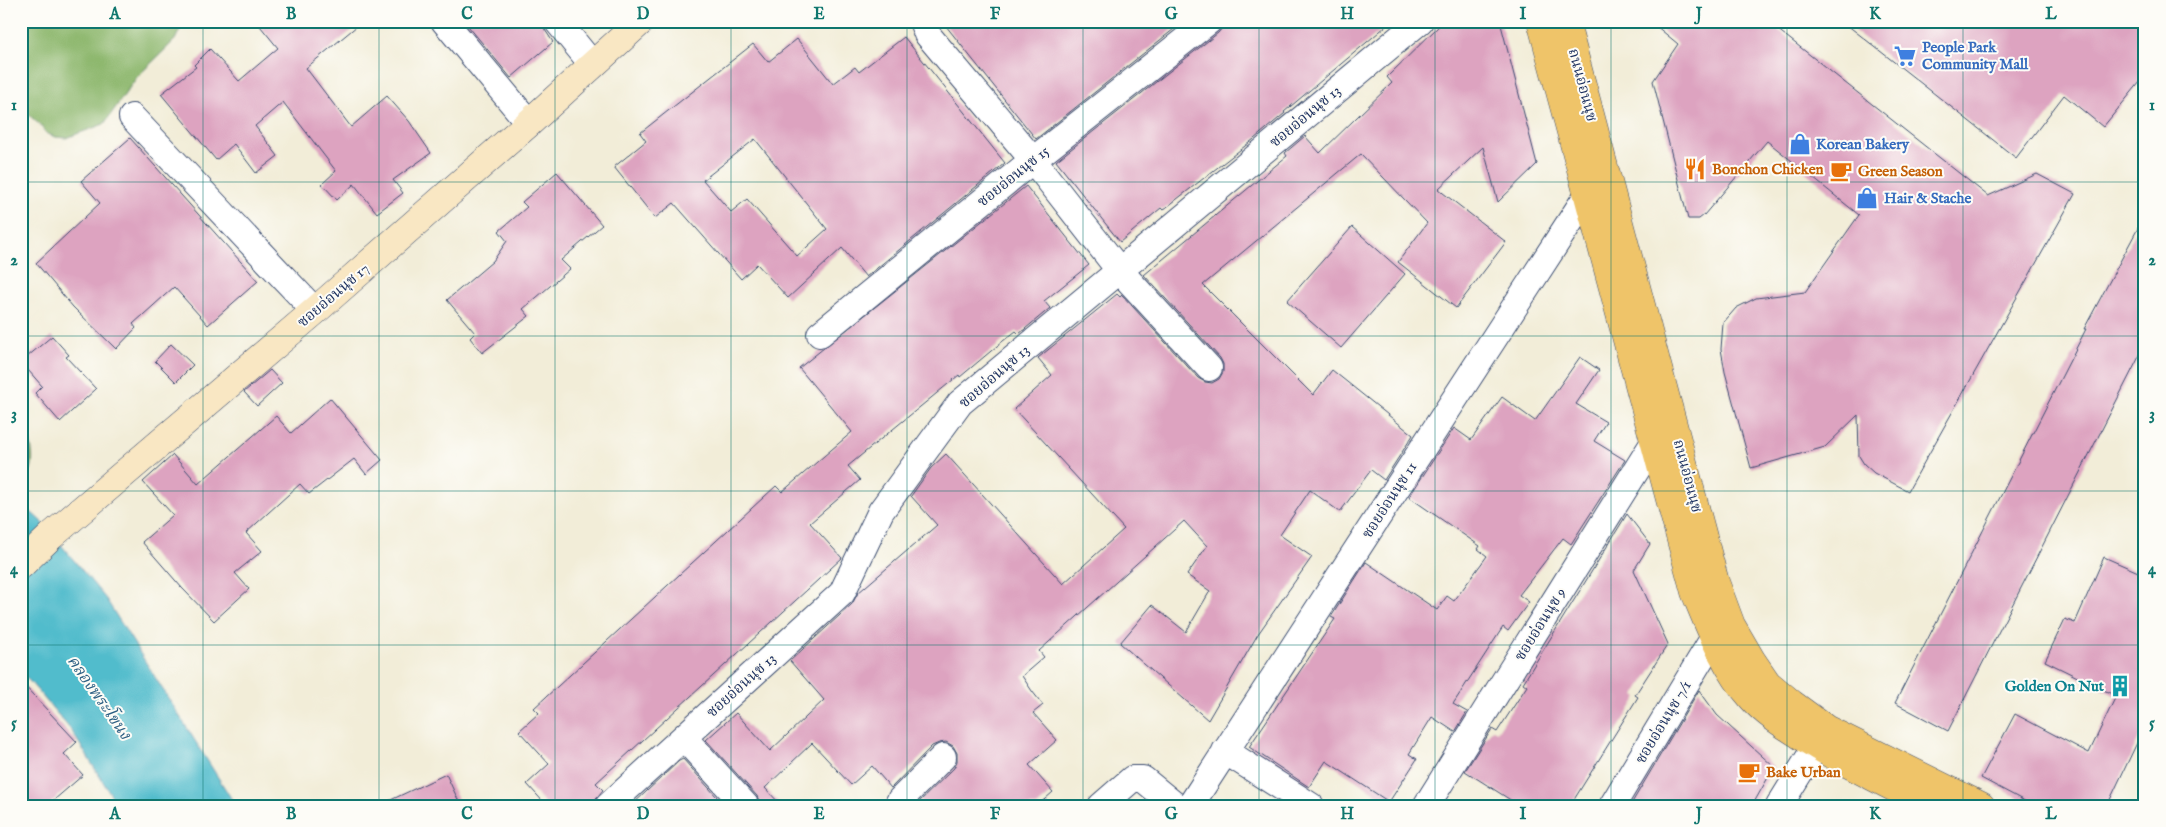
<svg xmlns="http://www.w3.org/2000/svg" width="2166" height="827" font-family="'IM FELL English','Noto Serif Thai',serif">
<style>
.forest{fill:#8eb86e;stroke:#547466}
.water{fill:#51bccc;stroke:#367695}
.building{fill:#dda3c0;fill-rule:evenodd}
.lines{fill:none;stroke-linecap:round;stroke-linejoin:round}
.street-casing{stroke:#3b4c70;stroke-width:28}
.secondary-casing{stroke:#3b4c70;stroke-width:29}
.primary-casing{stroke:#3b4c70;stroke-width:29}
.street{stroke:#fff;stroke-width:26}
.secondary{stroke:#f9e7c3;stroke-width:28}
.primary{stroke:#efc469;stroke-width:28}
.grid{fill:none;stroke:#0f766e;stroke-width:1;stroke-opacity:0.55}
.labels{text-anchor:middle;stroke-width:4;stroke-linejoin:round;paint-order:stroke}
.shop-label{font-size:15px;font-weight:bold;fill:#366cbe;stroke:#fdfcf7;text-anchor:start}
.street-label{font-size:15px;fill:#1b2f5e;stroke:#fdfcf7}
.food-label{font-size:15px;font-weight:bold;fill:#c56008;stroke:#fdfcf7;text-anchor:start}
.culture-label{font-size:15px;font-weight:bold;fill:#0d838f;stroke:#fdfcf7;text-anchor:end}
.water-label{font-size:16px;font-style:italic;fill:#2e6084;stroke:#fdfcf7}
.neatline{fill:none;stroke:#0f766e;stroke-width:2}
.grid-label{font-size:16px;text-anchor:middle;font-weight:bold;fill:#0f766e}
</style>
<rect width="100%" height="100%" fill="#fdfcf7"/>
<filter id="ink" filterUnits="userSpaceOnUse"><feTurbulence type="fractalNoise" baseFrequency=".02" numOctaves="2"/><feDisplacementMap in="SourceGraphic" scale="10" xChannelSelector="R" yChannelSelector="G"/><feConvolveMatrix kernelMatrix="1 2 1 2 8 2 1 2 1" color-interpolation-filters="sRGB"/></filter>
<filter id="wash" filterUnits="userSpaceOnUse"><feTurbulence type="fractalNoise" baseFrequency=".0096" numOctaves="4" result="noise"/><feDisplacementMap in="SourceGraphic" scale="20" xChannelSelector="R" yChannelSelector="G"/><feGaussianBlur stdDeviation="1.12" result="paint"/><feColorMatrix in="noise" values="0 0 0 0 0 0 0 0 0 0 0 0 0 0 0 0 0 1.4 0 .05"/><feComposite in="paint" operator="in"/></filter>
<g filter="url(#wash)">
<rect width="100%" height="100%" fill="#f2edd8"/>
<path class="forest" d="M21,21H184L175,40L137,77L104,124L66,138L55,137L46,133L39,124L21,108Z
M21,414C27,433 40,459 27,477L21,473Z"/>
<path class="water" d="M21,503L43,523L106,599L236,806H118L71,730L21,671Z"/>
<g id="blocks">
<path class="building" d="M256,21H363L306,68L351,127L387,96L409,121L431,153L393,180L403,193L377,213L354,184L337,200L322,184L336,171L283,102L255,126L278,156L256,173L234,144L216,160L161,94L196,67L194,65L210,49L239,81L278,48Z
M464,21H542L545,30L553,42L511,78Z
M942,21H1184L1036,139Z
M1224,21H1392L1284,112L1285,113L1254,139L1163,210L1161,208L1120,242L1056,161L1218,33L1223,27Z
M1444,21H1500L1537,164L1498,202L1483,147L1438,189L1506,242L1456,308L1398,262L1427,223L1361,154L1203,285L1313,395L1332,370L1413,435L1384,480L1371,470L1340,512L1310,490L1280,535L1312,557L1258,634L1208,720L1120,643L1152,605L1186,632L1210,591L1187,575L1207,546L1184,521L1039,651L1044,657L1022,676L1032,691L1043,705L1033,713L1057,740L1029,765L1053,792L1037,806H915L954,768L957,761V753L953,746L946,742L939,743L932,746L891,788L872,766L851,785L812,743L765,788L782,806H761L757,796L706,740L736,713L770,751L824,700L790,661L852,604L858,593L937,525L911,496L931,468L946,454L1063,584L1124,529L1014,409L1052,375L1038,358L1117,294L1120,297L1122,295L1198,378L1205,382L1212,383L1219,379L1223,372V364L1220,358L1144,275L1287,156L1285,153L1305,136L1320,153L1392,83L1387,77Z
M1650,21H1767L1988,196L2037,174L2075,194L1908,491L1874,473L1864,464L1859,456L1858,415L1825,447L1751,468L1725,372L1721,349L1723,323L1736,308L1756,298L1805,292L1859,215L1767,141L1704,215L1699,219H1688L1653,81L1678,44Z
M1842,21H2145V76L2103,127L2064,95L2016,158Z
M904,37L1005,163L866,277L842,248L788,298L757,264L741,279L674,203L655,218L614,167L646,141L640,133L753,44L768,62L797,39L833,84L855,67L859,72ZM755,139L827,229L797,256L747,199L731,212L703,180Z
M130,138L258,281L208,325L174,287L133,324L136,328L116,349L73,307L36,263L100,203L81,181Z
M557,172L602,225L561,260L570,269L523,309L529,316L482,353L470,338L475,333L447,300L493,261L507,241L499,231L527,207L522,202Z
M1026,186L1089,265L1044,301L1050,308L1019,334L1016,331L1003,341L960,377L959,375L848,466L860,480L810,523L842,558L596,783L603,790L594,801L593,806H547L527,784L549,764L519,731L539,713L534,708L776,486L782,492L852,432L799,368Z
M2145,215V345L1948,731L1895,703L2086,329H2084Z
M1352,227L1405,274L1341,348L1287,301Z
M52,336L69,355L66,357L96,389L60,422L35,393L42,386L21,362Z
M171,344L193,365L176,382L155,361Z
M1580,357L1599,370L1576,404L1606,422L1594,441L1625,460L1571,544L1563,538L1519,595L1529,602L1508,631L1503,627L1453,704L1467,712L1455,732L1432,717L1409,754L1417,759L1389,802L1326,761L1309,787L1249,747L1335,619L1331,617L1366,562L1437,610L1447,596L1454,601L1487,556L1478,549L1480,546L1409,497L1454,428L1471,440L1502,397L1535,421Z
M270,370L282,383L257,406L244,392Z
M330,398L382,460L366,474L354,459L309,494L300,484L246,533L262,551L235,573L249,589L214,621L182,588L142,542L173,515L143,482L173,455L198,484L276,416L291,433Z
M1627,514L1650,544L1634,570L1668,644L1635,695L1638,697L1570,806H1520L1465,771L1492,729L1497,732L1527,686L1523,683Z
M2104,557L2145,575V726L2107,806H2034L1981,778L2015,714L2089,753L2116,696L2045,661L2065,619L2075,623Z
M21,682L77,742L64,754L83,775L47,806H21Z
M1699,690L1717,715L1774,767L1752,806H1630Z
M683,759L725,806H631L679,761Z
M446,774L461,806H378Z"/>
</g>
</g>
<g filter="url(#ink)">
<use href="#blocks" fill-opacity="0" stroke="#3b4c70" stroke-width="1"/>
<g class="lines">
<g class="street-casing">
<path id="street" d="M444,21L529,123
M557,21L592,64
M922,21L927,34L1033,160L1119,270L1209,368
M132,117L315,311
M820,334L1033,160L1209,21
M684,738L746,806
M1225,751L1311,806
M608,806L842,593L881,511L960,403L1420,21
M897,806L900,800L943,757
M1101,806L1132,779H1143L1176,806
M1190,806L1588,194
M1426,806L1654,442
M1612,806L1714,637
M1779,806L1816,746"/>
</g>
<g class="secondary-casing">
<path id="secondary" d="M21,565L51,536L315,311L529,123L641,21"/>
</g>
<g class="primary-casing">
<path id="primary" d="M1541,21L1695,592C1710,628 1725,668 1752,698C1765,713 1783,724 1800,735C1841,762 1886,783 1930,806
M1565,21L1715,582L1731,625L1752,661L1767,683L1792,704L1826,729L1981,806"/>
</g>
<use href="#street" class="street"/>
<use href="#secondary" class="secondary"/>
<use href="#primary" class="primary"/>
</g>
</g>
<path class="grid" d="M203,21V806M379,21V806M555,21V806M731,21V806M907,21V806M1083,21V806M1259,21V806M1435,21V806M1611,21V806M1787,21V806M1963,21V806M21,182H2145M21,336H2145M21,491H2145M21,645H2145"/>
<defs>
<g id="supermarket-bare" transform="scale(1.725)"><path d="M-6-5.5h2.5l.6 2H6L4.5 2H-2.5L-4.4-4H-6ZM-1.5 3.2a1.3 1.3 0 1 0 .1 0ZM3 3.2a1.3 1.3 0 1 0 .1 0Z" fill="#3f7fe0" stroke="#fdfcf7" stroke-width="2.5" paint-order="stroke"/></g>
<g id="shop-bare" transform="scale(1.725)"><path d="M-5-2.5h2.3a2.7 3.5 0 0 1 5.4 0H5L5.5 6h-11ZM-1.5-2.5h3a1.5 2.3 0 0 0-3 0Z" fill="#3f7fe0" stroke="#fdfcf7" stroke-width="2.5" paint-order="stroke"/></g>
<g id="restaurant-bare" transform="scale(1.725)"><path d="M-5-6h1v4h1v-4h1v4h1v-4h1v5L-1.5 .5V6h-2V.5L-5-1ZM5-6V6H3V1.5H1.5Q1.5-4 5-6Z" fill="#e8710a" stroke="#fdfcf7" stroke-width="2.5" paint-order="stroke"/></g>
<g id="cafe-bare" transform="scale(1.725)"><path d="M-5.5-4.5H6V0H3Q3 3.5 0 3.5H-2.5Q-5.5 3.5-5.5 0ZM3-3.2v2h1.7v-2ZM-6 4.5H4V6H-6Z" fill="#e8710a" stroke="#fdfcf7" stroke-width="2.5" paint-order="stroke"/></g>
<g id="building-bare" transform="scale(1.725)"><path d="M-4-6H4V6H1V3H-1V6H-4ZM-2.5-4.3h1.7v1.8h-1.7ZM.8-4.3h1.7v1.8H.8ZM-2.5-1h1.7V.8h-1.7ZM.8-1h1.7V.8H.8Z" fill="#0f9aa8" stroke="#fdfcf7" stroke-width="2.5" paint-order="stroke"/></g>
</defs>
<g fill-rule="evenodd">
<use href="#supermarket-bare" x="1905" y="56"/>
<use href="#shop-bare" x="1800" y="144"/>
<use href="#restaurant-bare" x="1695" y="169"/>
<use href="#cafe-bare" x="1841" y="171"/>
<use href="#shop-bare" x="1867" y="198"/>
<use href="#building-bare" x="2120" y="686"/>
<use href="#cafe-bare" x="1749" y="772"/>
</g>
<g class="labels">
<g class="shop-label">
<text x="1922" y="52">People Park<tspan x="1922" dy="17">Community Mall</tspan></text>
<text x="1816" y="149">Korean Bakery</text>
<text x="1884" y="203">Hair &amp; Stache</text>
</g>
<g class="street-label">
<text transform="translate(1583 85) rotate(75)" y="5">ถนนอ่อนนุช</text>
<text transform="translate(1305 116) rotate(-40)" y="5">ซอยอ่อนนุช 13</text>
<text transform="translate(1013 176) rotate(-39)" y="5">ซอยอ่อนนุช 15</text>
<text transform="translate(333 295) rotate(-41)" y="5">ซอยอ่อนนุช 17</text>
<text transform="translate(994 376) rotate(-41)" y="5">ซอยอ่อนนุช 13</text>
<text transform="translate(1688 476) rotate(75)" y="5">ถนนอ่อนนุช</text>
<text transform="translate(1389 500) rotate(-57)" y="5">ซอยอ่อนนุช 11</text>
<text transform="translate(1540 624) rotate(-58)" y="5">ซอยอ่อนนุช 9</text>
<text transform="translate(741 685) rotate(-42)" y="5">ซอยอ่อนนุช 13</text>
<text transform="translate(1663 722) rotate(-59)" y="5">ซอยอ่อนนุช 7/1</text>
</g>
<g class="food-label">
<text x="1712" y="174">Bonchon Chicken</text>
<text x="1858" y="176">Green Season</text>
<text x="1766" y="777">Bake Urban</text>
</g>
<g class="culture-label">
<text x="2104" y="691">Golden On Nut</text>
</g>
<g class="water-label">
<text transform="translate(100 697) rotate(55)" y="6">คลองพระโขนง</text>
</g>
</g>
<rect width="2166" height="827" fill="none" stroke="#fdfcf7" stroke-width="55"/>
<rect x="28" y="28" width="2110" height="772" class="neatline"/>
<g class="grid-label">
<text x="115" y="19">A</text>
<text x="291" y="19">B</text>
<text x="467" y="19">C</text>
<text x="643" y="19">D</text>
<text x="819" y="19">E</text>
<text x="995" y="19">F</text>
<text x="1171" y="19">G</text>
<text x="1347" y="19">H</text>
<text x="1523" y="19">I</text>
<text x="1699" y="19">J</text>
<text x="1875" y="19">K</text>
<text x="2051" y="19">L</text>
<text x="14" y="110">1</text>
<text x="2152" y="110">1</text>
<text x="14" y="265">2</text>
<text x="2152" y="265">2</text>
<text x="14" y="419">3</text>
<text x="2152" y="419">3</text>
<text x="14" y="574">4</text>
<text x="2152" y="574">4</text>
<text x="14" y="728">5</text>
<text x="2152" y="728">5</text>
<text x="115" y="819">A</text>
<text x="291" y="819">B</text>
<text x="467" y="819">C</text>
<text x="643" y="819">D</text>
<text x="819" y="819">E</text>
<text x="995" y="819">F</text>
<text x="1171" y="819">G</text>
<text x="1347" y="819">H</text>
<text x="1523" y="819">I</text>
<text x="1699" y="819">J</text>
<text x="1875" y="819">K</text>
<text x="2051" y="819">L</text>
</g>
</svg>
